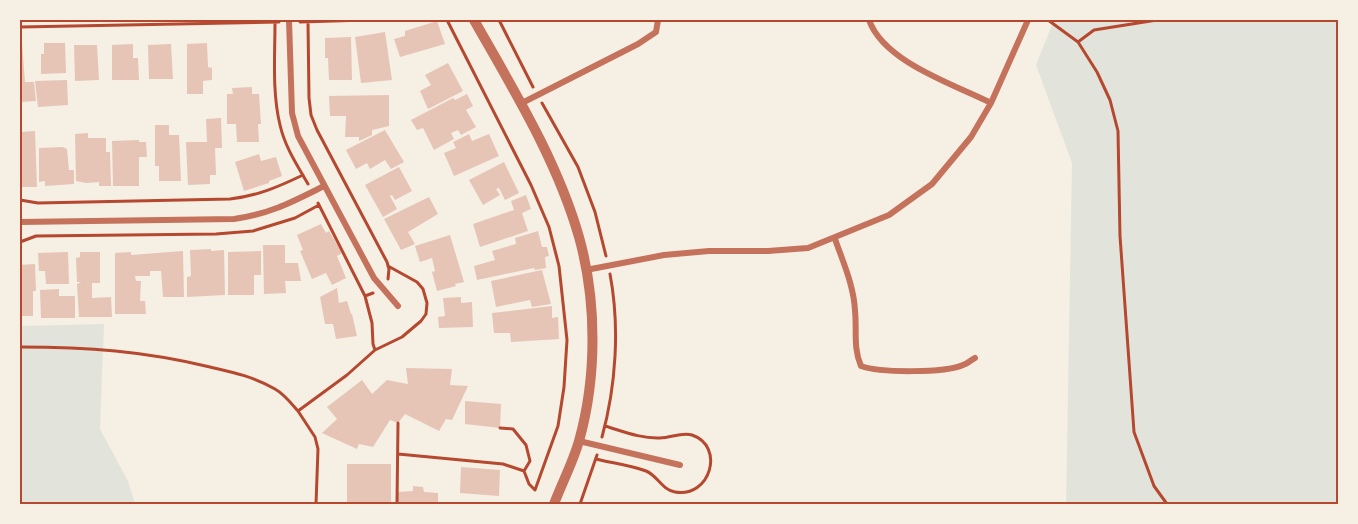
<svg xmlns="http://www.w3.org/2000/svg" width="1358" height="524" font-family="Roboto,sans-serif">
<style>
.green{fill:#e2e4dc}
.building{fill:#e6c5b7}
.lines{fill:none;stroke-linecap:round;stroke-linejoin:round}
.path{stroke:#b5482f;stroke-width:3}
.minor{stroke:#c5725c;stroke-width:6}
.tertiary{stroke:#c5725c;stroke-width:10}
.neatline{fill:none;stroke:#b5482f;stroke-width:2}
</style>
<rect width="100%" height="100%" fill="#f6efe4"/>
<path class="green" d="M1054,20H1338V504H1066L1072,163L1036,65Z
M104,324L100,429L128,481L135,504H20V326Z"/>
<path class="building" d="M437,21L445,44L400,57L394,39L405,36V31Z
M385,32L392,80L361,83L355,37Z
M351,37L352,80H329L328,58H325V38Z
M20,43H22L25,82H34L36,101L20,102Z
M44,43H65L66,73L41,74V54H44Z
M207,43L208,67L212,68V80L203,81V94H187V44Z
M133,44V58H138L139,80H112V45Z
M171,44L173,79H149L148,45Z
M74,45H97L99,80L75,81Z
M448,63L463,91L428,109L420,91L431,85L425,75Z
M67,80L68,105L38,107L35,81Z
M252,87V94H259L261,124H258L259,142H237L236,124H227V94H233L232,88Z
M467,94L473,106L466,110L476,127L461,135L458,130L451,133L454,139L434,150L423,128L417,130L411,120L453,98L455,100Z
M389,95V126L372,130V135L359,141V137H345L346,116H330L329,96Z
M221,118L222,148H215L216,175H210V184L188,185L186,142H207L206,119Z
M155,125H169V135H179L181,181H159V166H155Z
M385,130L404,162L391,169L385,160L370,169L367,163L356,169L346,150Z
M35,131L37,187H20V132Z
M88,133V138H106V152H110L111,186H99V182L86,183L76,181L75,134Z
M469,134L472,141L489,134L499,156L454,176L444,153L456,148L453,142Z
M139,140V142H146L147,157H139V186H113L112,141Z
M63,147L67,149L69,170H74V184L45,186V181L39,182V148Z
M259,154L261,161L276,157L282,176L269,181V183L244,191L235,162Z
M504,162L519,193L505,200L499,188L496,189L500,195L483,205L469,180Z
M399,167L412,191L395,200L392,195L390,196L397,209L383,217L365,185Z
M526,195L531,209L522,213L528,231L480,247L473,224L514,210L511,201Z
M429,197L438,214L408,232L415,244L401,250L384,219Z
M321,224L326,233L329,231L342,253L337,256L346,278L332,285L326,273L312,279L300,251L303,250L297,235Z
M538,231L542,247H547L549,256L545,257L546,268L535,270L534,268L477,280L474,266L495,260L492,251L516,244L515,238Z
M450,235L464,282L455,284L456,286L437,291L432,272L435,271L432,258L420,262L415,246Z
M263,245H285V263H298L301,281H285L286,293L264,294Z
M211,249V251L224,250L225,295L187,297V277L191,276L190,250Z
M183,251L184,297H163L161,271H150V276H135L136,281H141L140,301H145L146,314H115V253L131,252V255Z
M261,251V275H254V295H228V252Z
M68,252L69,284H46L45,271H39L38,253Z
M80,252H100V283H92V298L111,297L112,317H79L77,284L81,282H77L76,258L80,257Z
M35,264L36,291H33V316H20V265Z
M542,270L551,304L532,307L530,300L496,307L491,281Z
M337,288L339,303L347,301L351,314H352L357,336L336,339L333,324H325L320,297Z
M59,289V296H75V318H41L40,290Z
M461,297V303L472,302L473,327L439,328L438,317L445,316L443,298Z
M552,306V318L558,317L559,339L511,342L510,333H494L492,313Z
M406,368L452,369L450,385L468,386L452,420L446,419L439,431L405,414L398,423L390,420L373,447L359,444L357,449L322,433L337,419L327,407L362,380L372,394L387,380L408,384Z
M465,401L501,404L500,428L465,424Z
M347,464H391V504H347Z
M461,467L500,470L499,496L460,493Z
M413,486L423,487L424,492L438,493V504H398V492L413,491Z"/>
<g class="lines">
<path class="path" d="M447,20L531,185L549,227L559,266L567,340L564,387L558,426L535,490L529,484L524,471
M499,20L533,87
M1048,20L1078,42L1097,72L1110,100L1118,131L1120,236L1134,432L1154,486L1167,504
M275,22C275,56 272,92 280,125C285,147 297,165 308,184
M300,22L366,20
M308,22L309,98L311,115L317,130L387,262L389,269L388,279
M20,27L279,22
M1078,42L1094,30L1157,20
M542,103L578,167L595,212L606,256
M20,200L38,203L230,199C257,196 278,187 303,175
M318,203L365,296
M20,242L36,236L216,234L253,231L295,218L319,205
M373,293L365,296L372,323L373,344L375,350
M20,347C87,347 144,351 210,367C232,372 255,377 275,389C284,394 291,403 298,411L347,375L375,350L402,337L421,321L426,314L427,303L423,289L417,282L388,266
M298,411L315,437L318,449L316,504
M602,437C616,386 620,327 610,274
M398,454L503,464L524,471L530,461L526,445L513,429L500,428
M596,459C612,463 630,465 646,471C657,475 662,490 675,492C711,498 725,446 692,435C681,432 671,438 660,438C642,439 622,431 605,426
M397,504L398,423
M580,504L597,455"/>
<path class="minor" d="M289,20L292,113L298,136L374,278L398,306
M869,20C884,62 953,84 991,103
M520,104L638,44L656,32L658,20
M20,222L234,219C270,214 292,202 324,186
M835,239C843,262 854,286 855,311C857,330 853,348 861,366C880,373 945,373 963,365C967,364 971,360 975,358
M586,270L664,255L709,251H768L808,248L889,215L932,184L971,137L991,103L1028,20
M579,441L680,465"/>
<path class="tertiary" d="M474,20C513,89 557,160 579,237C597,301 597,377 579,441C573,462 562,483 554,504"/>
</g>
<rect width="1358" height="524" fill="none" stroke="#f6efe4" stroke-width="42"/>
<rect x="21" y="21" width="1316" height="482" class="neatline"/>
</svg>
